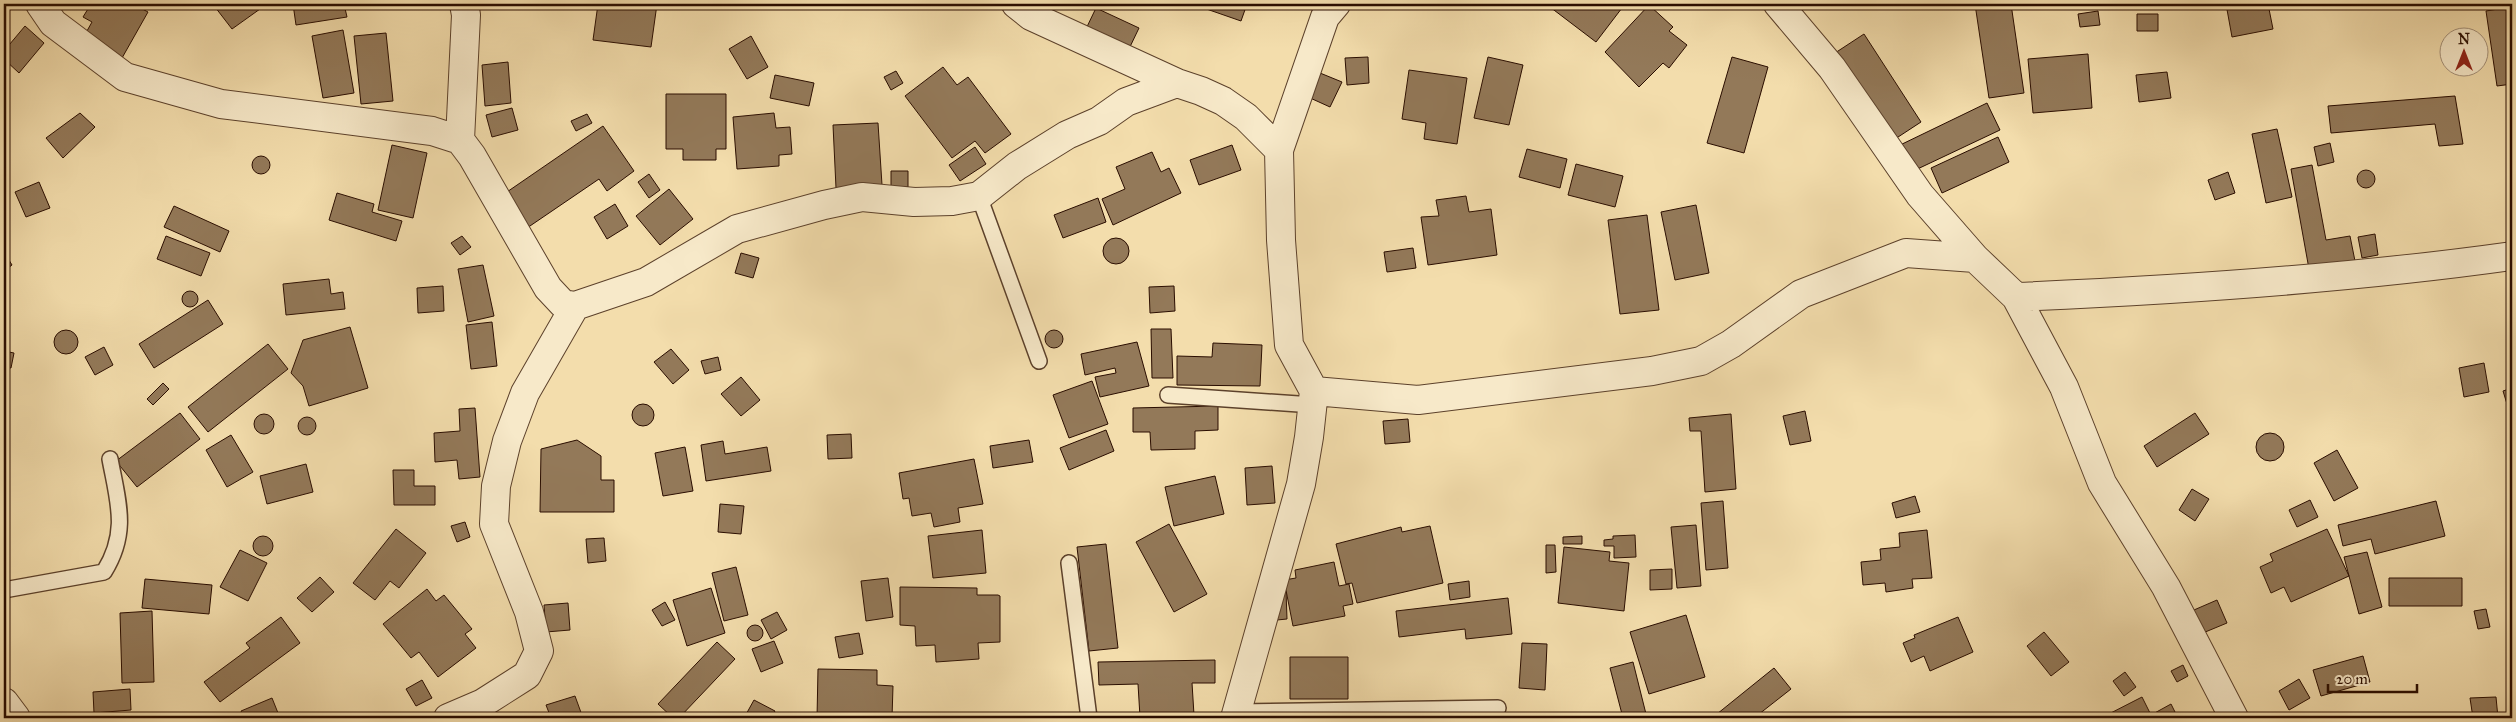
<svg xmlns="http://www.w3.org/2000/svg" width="2516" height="722" font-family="'IM FELL Great Primer',serif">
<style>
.building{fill:#937959;stroke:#2a0d00}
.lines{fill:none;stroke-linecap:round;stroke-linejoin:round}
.service-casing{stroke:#5c412b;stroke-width:18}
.minor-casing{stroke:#5c412b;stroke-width:30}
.service{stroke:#f7e9c9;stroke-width:15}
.minor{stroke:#f7e9c9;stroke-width:28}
</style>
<rect width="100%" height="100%" fill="#f3ddac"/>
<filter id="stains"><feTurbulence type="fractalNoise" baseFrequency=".004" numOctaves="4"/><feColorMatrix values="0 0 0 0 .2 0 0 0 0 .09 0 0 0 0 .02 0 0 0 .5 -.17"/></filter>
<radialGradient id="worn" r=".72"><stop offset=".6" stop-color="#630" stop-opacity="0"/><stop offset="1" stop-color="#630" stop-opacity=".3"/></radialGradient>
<path class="building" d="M91,4H133L148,12L122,58L83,38L92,22L83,17Z
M219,4H267L232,29L215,7Z
M293,4H344L347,17L296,25Z
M359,4H376V7L360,8Z
M598,4H657L651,47L593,40Z
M1196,4H1247L1241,21L1195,5Z
M1546,4H1625L1596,42Z
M1975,4H2011L2024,93L1989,98Z
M2226,4H2268L2273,29L2232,37Z
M1649,5L1673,27L1669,31L1687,45L1669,68L1663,63L1639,87L1605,52Z
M2510,7L2512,23V84L2497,86L2486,11Z
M1096,8L1139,28L1127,53L1084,33Z
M2098,11L2100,25L2080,27L2078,14Z
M2137,14H2158V31H2137Z
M25,26L44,43L19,73L4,59V51Z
M343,30L354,93L323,98L312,36Z
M386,33L393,101L361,104L354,36Z
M1864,34L1921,122L1892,141L1835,53Z
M751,36L768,67L747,79L729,49Z
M2088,54L2092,108L2033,113L2028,59Z
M1368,57L1369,83L1347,85L1345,58Z
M1488,57L1523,65L1509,125L1474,118Z
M1732,57L1768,67L1744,153L1707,143Z
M508,62L511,103L485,106L482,65Z
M943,67L957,85L968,77L1011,134L985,153L975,141L952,158L905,96Z
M1409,70L1467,78L1457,144L1424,139L1426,123L1402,119Z
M896,71L903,83L891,90L884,77Z
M2167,72L2171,98L2139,102L2136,75Z
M1320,73L1342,82L1330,107L1308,97Z
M775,75L814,83L809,106L770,98Z
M666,94H726V149H716V160H683V149H666Z
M2455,96L2463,144L2439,146L2435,124L2331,133L2328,106Z
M1987,103L2000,130L1909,173L1896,147Z
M512,108L518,130L492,137L486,115Z
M80,113L95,127L63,158L46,138Z
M774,113L776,128L790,127L792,154L779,155V166L737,169L733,117Z
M587,114L592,123L576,131L571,121Z
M878,123L882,185L836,188L833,125Z
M603,126L634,171L607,191L599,179L527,228L504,194Z
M2277,129L2292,197L2266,203L2252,134Z
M1998,137L2009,162L1942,193L1931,168Z
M2330,143L2334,162L2318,166L2314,147Z
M392,145L427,153L413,218L378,210Z
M1232,145L1241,170L1199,185L1190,160Z
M975,147L986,164L960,181L949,165Z
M1527,149L1567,159L1560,188L1519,177Z
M1152,152L1161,172L1169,168L1181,193L1113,225L1102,199L1125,189L1116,167Z
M252 165a9 9 0 1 1 18 0a9 9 0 1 1-18 0Z
M1576,164L1623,176L1615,207L1568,195Z
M2312,165L2326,240L2350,236L2355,261L2309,269L2291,169Z
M2357 179a9 9 0 1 1 18 0a9 9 0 1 1-18 0Z
M891,171H908V187H891Z
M2228,172L2235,193L2215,200L2208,180Z
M649,174L660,190L649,198L638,182Z
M39,182L50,208L26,217L15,192Z
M669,189L693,219L660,245L636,216Z
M337,193L374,204L372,212L402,221L396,241L329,220Z
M1466,196L1469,212L1491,209L1497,255L1428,265L1421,217L1439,216L1436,200Z
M1098,198L1106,222L1063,238L1054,215Z
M615,204L628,226L607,239L594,217Z
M1696,205L1709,273L1675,280L1661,212Z
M174,206L229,231L220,252L164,227Z
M1647,215L1659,310L1620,314L1608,220Z
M2375,234L2378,255L2362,258L2358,237Z
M166,236L210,253L201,276L157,259Z
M462,236L471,247L460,255L451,243Z
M1103 251a13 13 0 1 1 26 0a13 13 0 1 1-26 0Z
M1413,248L1416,268L1387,272L1384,252Z
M4,252L12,265L4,271Z
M741,253L759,258L753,278L735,273Z
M483,265L494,316L468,322L458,269Z
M329,279L331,294L343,292L345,309L286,315L283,284Z
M443,286L444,311L418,313L417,288Z
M1174,286L1175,311L1150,313L1149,287Z
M182 299a8 8 0 1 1 16 0a8 8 0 1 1-16 0Z
M208,300L223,324L154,368L139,344Z
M492,322L497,366L471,369L466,325Z
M350,327L368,388L309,406L303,386L291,373L303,340Z
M1151,329H1171L1173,378H1152Z
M1045 339a9 9 0 1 1 18 0a9 9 0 1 1-18 0Z
M54 342a12 12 0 1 1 24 0a12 12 0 1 1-24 0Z
M1137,342L1149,386L1100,397L1095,377L1116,373L1115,368L1085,375L1081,354Z
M1213,343L1262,345L1260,386L1177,385V356L1212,357Z
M268,344L288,369L208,432L188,407Z
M104,347L113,365L95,375L85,357Z
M671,349L689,370L673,384L654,362Z
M4,351L14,353L11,368L4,367Z
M718,357L721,370L705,374L701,361Z
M2484,363L2489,392L2464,397L2459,368Z
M741,377L760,400L741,416L721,394Z
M1092,381L1108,424L1069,438L1053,395Z
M163,383L169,389L153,405L147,399Z
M2512,388V416L2511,417L2503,391Z
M632 415a11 11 0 1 1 22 0a11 11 0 1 1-22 0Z
M1218,406V430L1195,431V449L1151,450L1150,432H1133V408Z
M475,408L480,477L459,479L457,460L435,462L434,433L460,431L459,409Z
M1805,411L1811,441L1790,445L1783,416Z
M180,413L200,439L137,487L116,461Z
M2195,413L2209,434L2157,467L2144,446Z
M1731,414L1736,489L1705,492L1701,431H1690L1689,418Z
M254 424a10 10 0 1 1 20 0a10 10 0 1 1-20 0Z
M298 426a9 9 0 1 1 18 0a9 9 0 1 1-18 0Z
M1408,419L1410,442L1385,444L1383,421Z
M1106,430L1114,451L1069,470L1060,448Z
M2256 447a14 14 0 1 1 28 0a14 14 0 1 1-28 0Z
M851,434L852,458L828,459L827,435Z
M231,435L253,472L227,487L206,450Z
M577,440L601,456V480H614V512H540L541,449Z
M1029,440L1033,462L993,468L990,446Z
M723,441L725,454L767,447L771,471L706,481L701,445Z
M685,447L693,491L663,496L655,453Z
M2337,450L2358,488L2334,501L2314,463Z
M974,459L983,504L958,508L960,522L934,527L931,513L912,516L909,498L903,499L899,473Z
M306,464L313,492L267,504L260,476Z
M1272,466L1275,503L1247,505L1245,468Z
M393,470H414V486H435V505H394Z
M1215,476L1224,514L1174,526L1165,487Z
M2192,489L2209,499L2195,521L2179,510Z
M1915,496L1920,512L1896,518L1892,503Z
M2310,500L2318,517L2297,527L2289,510Z
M1723,501L1728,568L1706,570L1701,503Z
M2436,501L2445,536L2375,554L2371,539L2343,546L2338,525Z
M720,504L744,506L741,534L718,532Z
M465,522L470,537L457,542L451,526Z
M1169,524L1207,594L1174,612L1136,542Z
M1696,525L1701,586L1677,588L1671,527Z
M1430,526L1443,583L1357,603L1352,583L1346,584L1336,544L1401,527L1402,532Z
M396,529L426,553L399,588L390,581L375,600L353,583Z
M2327,529L2349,576L2291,602L2284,587L2271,593L2260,567L2273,561L2270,554Z
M982,530L986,573L933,578L928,536Z
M1927,530L1932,578L1912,579L1913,588L1886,592L1885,583L1863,585L1861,562L1881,560L1880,549L1900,547L1899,533Z
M1635,535L1636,557L1614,558V546H1604V540L1613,539V536Z
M1582,536V544H1563V537Z
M253 546a10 10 0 1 1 20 0a10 10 0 1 1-20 0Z
M604,538L606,561L588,563L586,539Z
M1106,544L1118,648L1089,651L1077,547Z
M1546,545H1555L1556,572L1546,573Z
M1564,547L1610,552L1609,561L1629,563L1624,611L1558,603Z
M240,550L267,563L248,601L220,587Z
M2367,552L2382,607L2359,614L2344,557Z
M1334,562L1339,586L1349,584L1353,604L1343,606L1345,616L1293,626L1284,580L1296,578L1295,570Z
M736,567L748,615L724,621L712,573Z
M1672,569V589L1650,590V570Z
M320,577L334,592L312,612L297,598Z
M888,578L893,617L866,621L861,581Z
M2389,578H2462V606H2389Z
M145,579L212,585L209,614L142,608Z
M1469,581L1470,597L1450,600L1448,584Z
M900,587L977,588V595H998L1000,596V642L978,643L979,659L936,662L935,645L916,646L915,626L900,625Z
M711,588L725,633L687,646L673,600Z
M427,589L436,601L444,595L472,629L465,634L476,648L438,677L419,652L411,658L383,624Z
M1276,591H1286L1287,619L1277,620Z
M1508,598L1512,634L1466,639L1465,629L1399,637L1396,611Z
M2217,600L2227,623L2198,635L2187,613Z
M665,602L675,620L662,626L652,610Z
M568,603L570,630L546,632L544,605Z
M2486,609L2490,627L2478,629L2474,611Z
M152,611L154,682L122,683L120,613Z
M777,612L787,630L771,639L761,620Z
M1686,615L1705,677L1649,694L1630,632Z
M281,617L300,643L220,702L204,682L250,648L246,643Z
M1958,617L1973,652L1930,671L1924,656L1911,662L1903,643L1915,638L1914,635Z
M747 633a8 8 0 1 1 16 0a8 8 0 1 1-16 0Z
M2044,632L2069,662L2051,676L2027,646Z
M859,633L863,654L839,658L835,637Z
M774,641L783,663L761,672L752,649Z
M717,642L735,659L679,718H673L658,704Z
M1522,643L1547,644L1545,690L1519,688Z
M2363,656L2370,682L2321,696L2313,670Z
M1290,657H1348V699H1290Z
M1215,660V683H1192L1194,715L1140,717L1138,684L1099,685L1098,662Z
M1633,662L1647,718H1623L1610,668Z
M2183,665L2188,676L2177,682L2171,671Z
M1774,668L1791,689L1754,718H1712Z
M818,669L877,670V685L893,686L892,718H817Z
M2125,672L2136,687L2124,696L2113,681Z
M2299,679L2310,698L2289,710L2279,691Z
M422,680L432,698L416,706L406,689Z
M130,689L131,710L94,713L93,692Z
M575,696L583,718H551L546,705Z
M2142,697L2151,715L2171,704L2178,718H2101Z
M2496,697L2498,718H2473L2470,698Z
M272,698L280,718H244L241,711Z
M754,700L775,711L771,718H744Z"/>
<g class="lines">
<g class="service-casing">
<path id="service" d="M979,196L1039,361
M1168,395L1313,405
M1069,563L1089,718
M4,590L104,572C129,532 118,502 110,459
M1237,712L1498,708"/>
</g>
<g class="minor-casing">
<path id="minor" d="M40,4L53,23L125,77L221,104L432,131L460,140L472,156L548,288L563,304L575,306L646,282L737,229L824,205L862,197L914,202L952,201L979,196L1017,166L1067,135L1099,121L1126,102L1177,83L1201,91L1223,101L1246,117L1279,150
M1016,4L1031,16L1177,83
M1778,4L1832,68L1920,195L1975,258L2016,297L2064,387L2102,483L2166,587L2234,718
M460,140L466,15L464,4
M2016,297C2182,290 2348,279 2512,256
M1314,391L1418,400L1652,371L1701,361L1731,344L1801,294L1906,253L1975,258
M4,702L16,718
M448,718L483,703L527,675L539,651L529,612L494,524L496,486L507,441L525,393L575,306
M1235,718L1301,484L1309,437L1314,391L1289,345L1281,240L1279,150L1325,17L1336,4"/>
</g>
<use href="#service" class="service"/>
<use href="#minor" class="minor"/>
</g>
<rect width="2516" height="722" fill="none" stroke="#f3ddac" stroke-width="20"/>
<rect x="5" y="5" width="2506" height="712" fill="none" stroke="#2a0d00" stroke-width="2.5"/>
<rect x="10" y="10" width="2496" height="702" fill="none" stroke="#2a0d00"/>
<g transform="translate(2464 52)"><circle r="24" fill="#f7e9c9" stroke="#a59179"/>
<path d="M0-4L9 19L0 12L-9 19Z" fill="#8f2418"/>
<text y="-8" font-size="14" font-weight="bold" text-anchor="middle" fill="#2a0d00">N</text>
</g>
<path d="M2328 684v8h89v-8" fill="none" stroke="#2a0d00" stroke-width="2.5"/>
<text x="2336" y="684" font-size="15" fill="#2a0d00" stroke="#f7e9c9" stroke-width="4" paint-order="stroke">20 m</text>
<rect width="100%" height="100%" filter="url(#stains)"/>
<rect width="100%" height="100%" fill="url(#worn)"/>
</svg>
